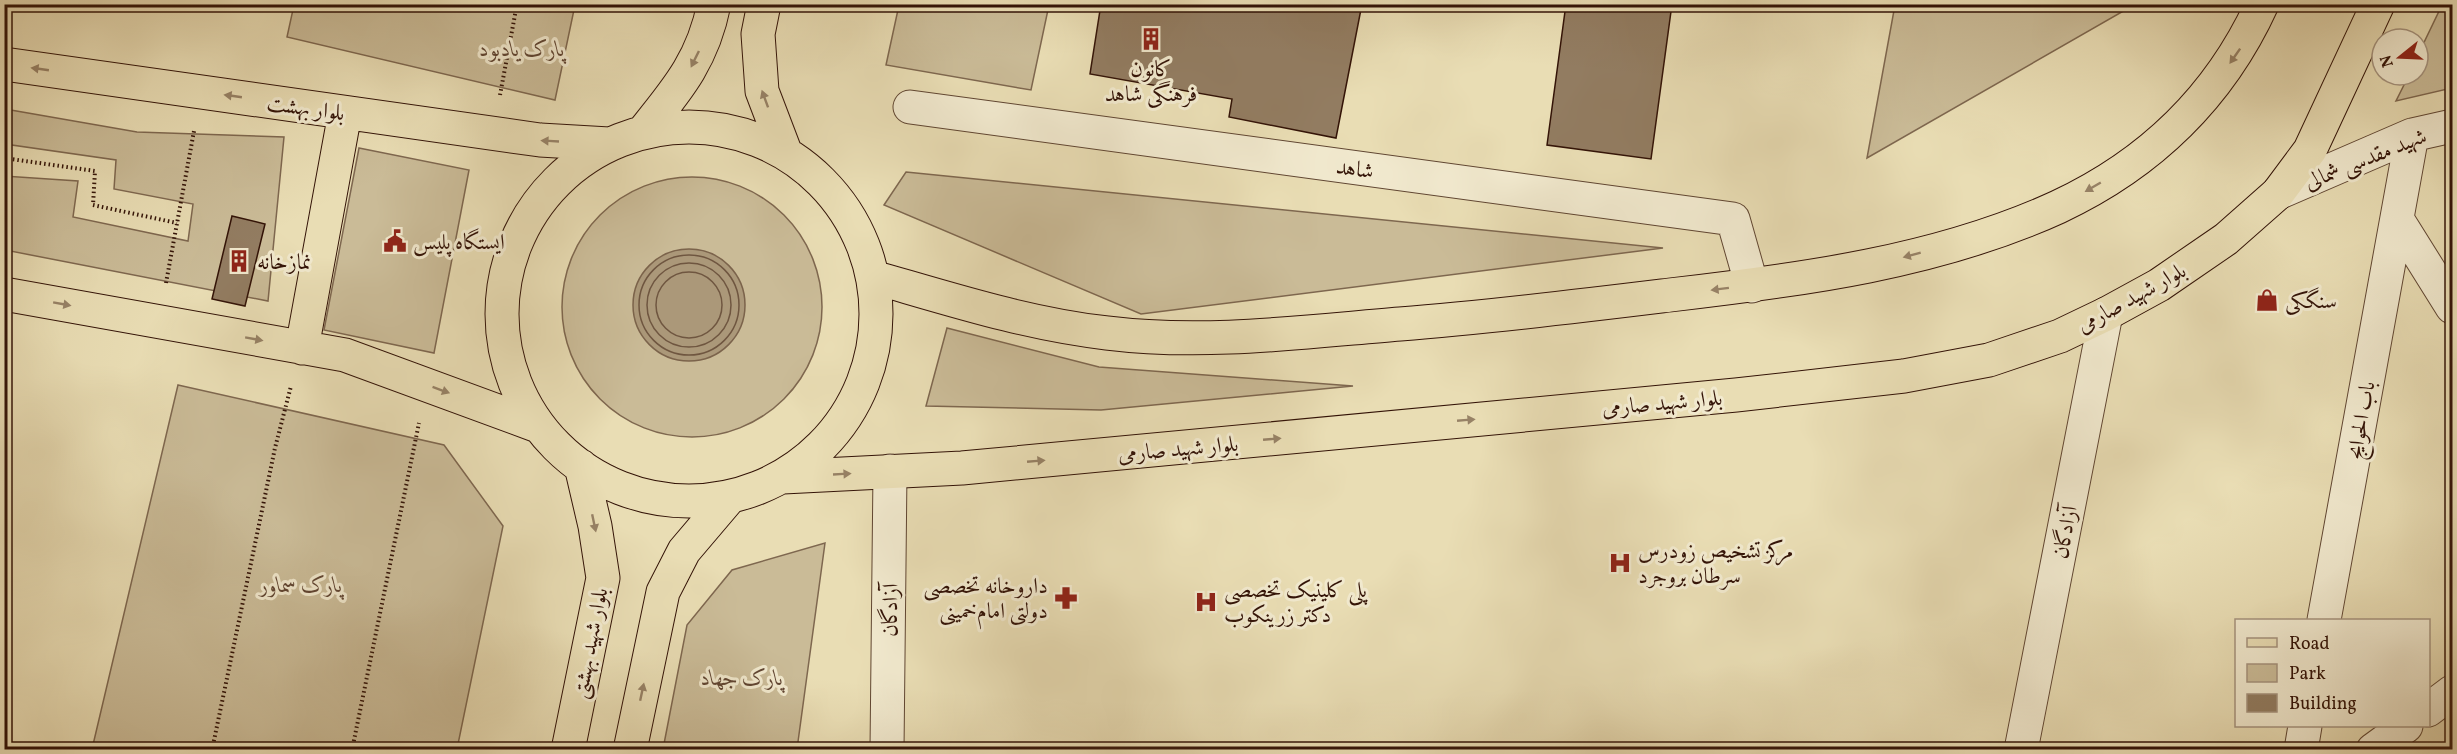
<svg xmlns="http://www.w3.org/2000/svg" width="2457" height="754" font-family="Vollkorn,Amiri,serif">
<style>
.green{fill:#cabb97;stroke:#7e674f;stroke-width:1.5}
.water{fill:#ab9879;stroke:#7b634b;stroke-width:1.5}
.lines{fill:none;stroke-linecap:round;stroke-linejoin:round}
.shore{stroke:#6f5640;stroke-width:1.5}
.building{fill:#927c61;stroke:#331307;stroke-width:1.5}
.minor-casing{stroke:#604632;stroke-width:35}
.major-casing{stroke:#331307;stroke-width:35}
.path{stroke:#331307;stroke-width:4;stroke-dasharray:1.5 3;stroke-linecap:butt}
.minor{stroke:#f1e9ce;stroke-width:33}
.major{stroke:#e9ddb4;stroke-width:33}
.oneway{fill:#978266}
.labels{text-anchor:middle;stroke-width:6;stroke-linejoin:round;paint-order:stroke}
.park-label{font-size:22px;font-style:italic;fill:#604532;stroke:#f1e9ce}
.poi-label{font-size:22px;fill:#331307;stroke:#f1e9ce;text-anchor:start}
.street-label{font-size:22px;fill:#331307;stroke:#f1e9ce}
</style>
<rect width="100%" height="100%" fill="#e9ddb4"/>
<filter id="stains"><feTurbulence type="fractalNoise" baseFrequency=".00333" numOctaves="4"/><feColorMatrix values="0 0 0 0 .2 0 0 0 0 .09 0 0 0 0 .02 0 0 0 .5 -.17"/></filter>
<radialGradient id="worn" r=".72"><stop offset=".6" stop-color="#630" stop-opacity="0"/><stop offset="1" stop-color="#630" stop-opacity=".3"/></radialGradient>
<path class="green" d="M294,5V4L575,5L555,100L287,37Z
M899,5H1049L1031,90L886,65Z
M1895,5V4L2134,5L1867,158Z
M2442,5H2452V88L2396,101L2409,75H2418V55Z
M5,109L137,132L284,137L268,301L5,250L4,176L78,181L73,217L188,241L193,204L114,189L116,160L5,144Z
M359,148L469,170L434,353L324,330Z
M906,172L1663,248L1141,314L884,205Z
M562 307a130 130 0 1 1 260 0a130 130 0 1 1-260 0Z
M947,328L1099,367L1353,386L1101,410L926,406Z
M178,385L444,445L503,526L457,749H92Z
M825,543L797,749H663L687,625L732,570Z"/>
<path class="water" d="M633 305a56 56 0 1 1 112 0a56 56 0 1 1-112 0Z"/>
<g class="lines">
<path class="shore" d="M639 305a50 50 0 1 1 100 0a50 50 0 1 1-100 0Z
M647 305a42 42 0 1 1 84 0a42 42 0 1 1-84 0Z
M656 305a33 33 0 1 1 66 0a33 33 0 1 1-66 0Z"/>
</g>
<path class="building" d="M1101,4H1362L1336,138L1229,117L1232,99L1090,74Z
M1566,4H1672L1651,159L1547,145Z
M232,216L265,224L245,306L212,299Z"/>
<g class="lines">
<g class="minor-casing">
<path id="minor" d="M910,107L1733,219L1752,286
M2278,193L2412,135L2452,126
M2397,219L2452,307
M2324,620L2412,135
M2428,710L2452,692
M887,750L890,471
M2021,750L2106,314
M2301,750L2305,726
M2373,750L2406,726"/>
</g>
<g class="major-casing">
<path id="major" d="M764,4L758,34L762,91L786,154
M4,64L540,140L609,144
M502 314a187 187 0 1 1 374 0a187 187 0 1 1-374 0Z
M643,132C677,90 703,60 714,4
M873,277C950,299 1027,324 1107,333C1204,345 1303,332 1400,324C1491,317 1580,306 1670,295C1801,280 1938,262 2058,207C2150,164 2220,96 2262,4
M4,294L345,355L538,426
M302,348L345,113
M783,477L962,468L1736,395L1904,376L1989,360L2060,336L2106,314L2159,285L2226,239L2278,193L2310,150L2378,4
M568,750L603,578L595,526L581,466
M630,750L663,592L684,551L729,498"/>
</g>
<path class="path" d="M500,95L517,4
M4,158L95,171L93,205L177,223
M166,283L194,131
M212,750L275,448L291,386
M352,750L419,423"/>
<use href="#minor" class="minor"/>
<use href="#major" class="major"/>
</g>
<defs><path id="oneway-solid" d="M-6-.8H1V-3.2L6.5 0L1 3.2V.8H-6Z" transform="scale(1.5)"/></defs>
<g class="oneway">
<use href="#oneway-solid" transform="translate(2235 56) rotate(125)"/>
<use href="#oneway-solid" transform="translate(695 59) rotate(116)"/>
<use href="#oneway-solid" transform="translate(40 69) rotate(-172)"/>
<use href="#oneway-solid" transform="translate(233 96) rotate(-172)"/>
<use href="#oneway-solid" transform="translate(765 99) rotate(-110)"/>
<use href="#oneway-solid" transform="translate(550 141) rotate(-177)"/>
<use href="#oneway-solid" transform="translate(2093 187) rotate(150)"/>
<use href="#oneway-solid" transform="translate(1912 255) rotate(165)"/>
<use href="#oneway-solid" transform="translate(1720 289) rotate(173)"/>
<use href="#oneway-solid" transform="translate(62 304) rotate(10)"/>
<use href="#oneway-solid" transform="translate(254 339) rotate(10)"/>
<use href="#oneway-solid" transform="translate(441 390) rotate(20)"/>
<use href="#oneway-solid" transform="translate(1466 420) rotate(-5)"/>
<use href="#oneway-solid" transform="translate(1272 439) rotate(-5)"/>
<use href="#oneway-solid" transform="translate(1036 461) rotate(-5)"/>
<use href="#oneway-solid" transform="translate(842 474) rotate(-3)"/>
<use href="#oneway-solid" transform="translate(594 523) rotate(78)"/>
<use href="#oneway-solid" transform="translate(642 692) rotate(-78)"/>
</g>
<defs>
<g id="building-bare" transform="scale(1.8)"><path d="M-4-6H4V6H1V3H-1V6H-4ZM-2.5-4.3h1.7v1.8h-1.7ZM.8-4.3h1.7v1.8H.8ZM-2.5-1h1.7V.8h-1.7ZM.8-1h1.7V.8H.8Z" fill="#8f2418" stroke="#f1e9ce" stroke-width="2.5" paint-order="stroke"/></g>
<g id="civic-bare" transform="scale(1.8)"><path d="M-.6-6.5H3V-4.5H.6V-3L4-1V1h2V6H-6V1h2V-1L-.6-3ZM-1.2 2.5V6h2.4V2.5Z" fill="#8f2418" stroke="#f1e9ce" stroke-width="2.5" paint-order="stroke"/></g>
<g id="shop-bare" transform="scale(1.8)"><path d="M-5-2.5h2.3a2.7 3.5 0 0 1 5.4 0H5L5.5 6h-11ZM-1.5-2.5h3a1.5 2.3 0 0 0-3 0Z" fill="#8f2418" stroke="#f1e9ce" stroke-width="2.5" paint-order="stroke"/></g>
<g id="hospital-bare" transform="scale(1.8)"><path d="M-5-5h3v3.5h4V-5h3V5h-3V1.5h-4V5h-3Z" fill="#8f2418" stroke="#f1e9ce" stroke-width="2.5" paint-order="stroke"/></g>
<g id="pharmacy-bare" transform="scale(1.8)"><path d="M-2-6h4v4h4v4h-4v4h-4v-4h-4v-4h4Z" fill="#8f2418" stroke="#f1e9ce" stroke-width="2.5" paint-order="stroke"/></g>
</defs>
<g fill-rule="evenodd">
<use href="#building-bare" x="1151" y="39"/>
<use href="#civic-bare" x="395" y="241"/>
<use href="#building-bare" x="239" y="261"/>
<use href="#shop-bare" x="2267" y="300"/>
<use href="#hospital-bare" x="1620" y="563"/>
<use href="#pharmacy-bare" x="1066" y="598"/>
<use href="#hospital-bare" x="1206" y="602"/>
</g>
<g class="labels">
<g class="park-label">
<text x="522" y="56">پارک یادبود</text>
<text x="301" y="592">پارک سماور</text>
<text x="742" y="685">پارک جهاد</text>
</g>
<g class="poi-label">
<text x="1151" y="76" text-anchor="middle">کانون<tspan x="1151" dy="25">فرهنگی شاهد</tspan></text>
<text x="413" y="249">ایستگاه پلیس</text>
<text x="257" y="269">نمازخانه</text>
<text x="2285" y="308">سنگکی</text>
<text x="1638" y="558">مرکز تشخیص زودرس<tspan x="1638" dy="25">سرطان بروجرد</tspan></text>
<text x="1048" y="593" text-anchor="end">داروخانه تخصصی<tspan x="1048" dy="25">دولتی امام‌خمینی</tspan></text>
<text x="1224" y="597">پلی کلینیک تخصصی<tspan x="1224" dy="25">دکتر زرینکوب</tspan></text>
</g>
<g class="street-label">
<text transform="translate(306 107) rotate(8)" y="8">بلوار بهشت</text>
<text transform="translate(2365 158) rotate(-22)" y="8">شهید مقدسی شمالی</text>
<text transform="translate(1355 168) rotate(8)" y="8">شاهد</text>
<text transform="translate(2131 297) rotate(-29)" y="8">بلوار شهید صارمی</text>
<text transform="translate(1662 402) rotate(-5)" y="8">بلوار شهید صارمی</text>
<text transform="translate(2360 420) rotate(-80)" y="8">باب الحوایج</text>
<text transform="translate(1178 448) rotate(-5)" y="8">بلوار شهید صارمی</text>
<text transform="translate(2064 532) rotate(-79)" y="8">آزادگان</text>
<text transform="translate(889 610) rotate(-89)" y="8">آزادگان</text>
<text transform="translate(589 643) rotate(-79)" y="8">بلوار شهید بهشتی</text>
</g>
</g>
<rect width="2457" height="754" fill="none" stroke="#e9ddb4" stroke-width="24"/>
<rect x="6" y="6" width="2445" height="742" fill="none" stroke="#331307" stroke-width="3"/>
<rect x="12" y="12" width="2433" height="730" fill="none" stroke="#331307" stroke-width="1.5"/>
<rect x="2235" y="619" width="195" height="108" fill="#f1e9ce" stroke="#a5937e" stroke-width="1.5"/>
<rect x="2247" y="638" width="30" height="9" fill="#e9ddb4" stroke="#a5937e" stroke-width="1.5"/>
<text x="2289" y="649" font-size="18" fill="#331307">Road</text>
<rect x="2247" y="664" width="30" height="18" fill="#cabb97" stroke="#a5937e" stroke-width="1.5"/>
<text x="2289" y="679" font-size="18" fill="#331307">Park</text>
<rect x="2247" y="694" width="30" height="18" fill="#927c61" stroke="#a5937e" stroke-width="1.5"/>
<text x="2289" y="709" font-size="18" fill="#331307">Building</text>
<g transform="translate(2400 57) rotate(252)"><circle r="28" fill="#f1e9ce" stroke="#a5937e" stroke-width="1.5"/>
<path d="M0-4.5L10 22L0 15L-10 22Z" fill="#8f2418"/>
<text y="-9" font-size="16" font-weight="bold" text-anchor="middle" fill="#331307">N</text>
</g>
<rect width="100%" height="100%" filter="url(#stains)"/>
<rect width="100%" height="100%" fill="url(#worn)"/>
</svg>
